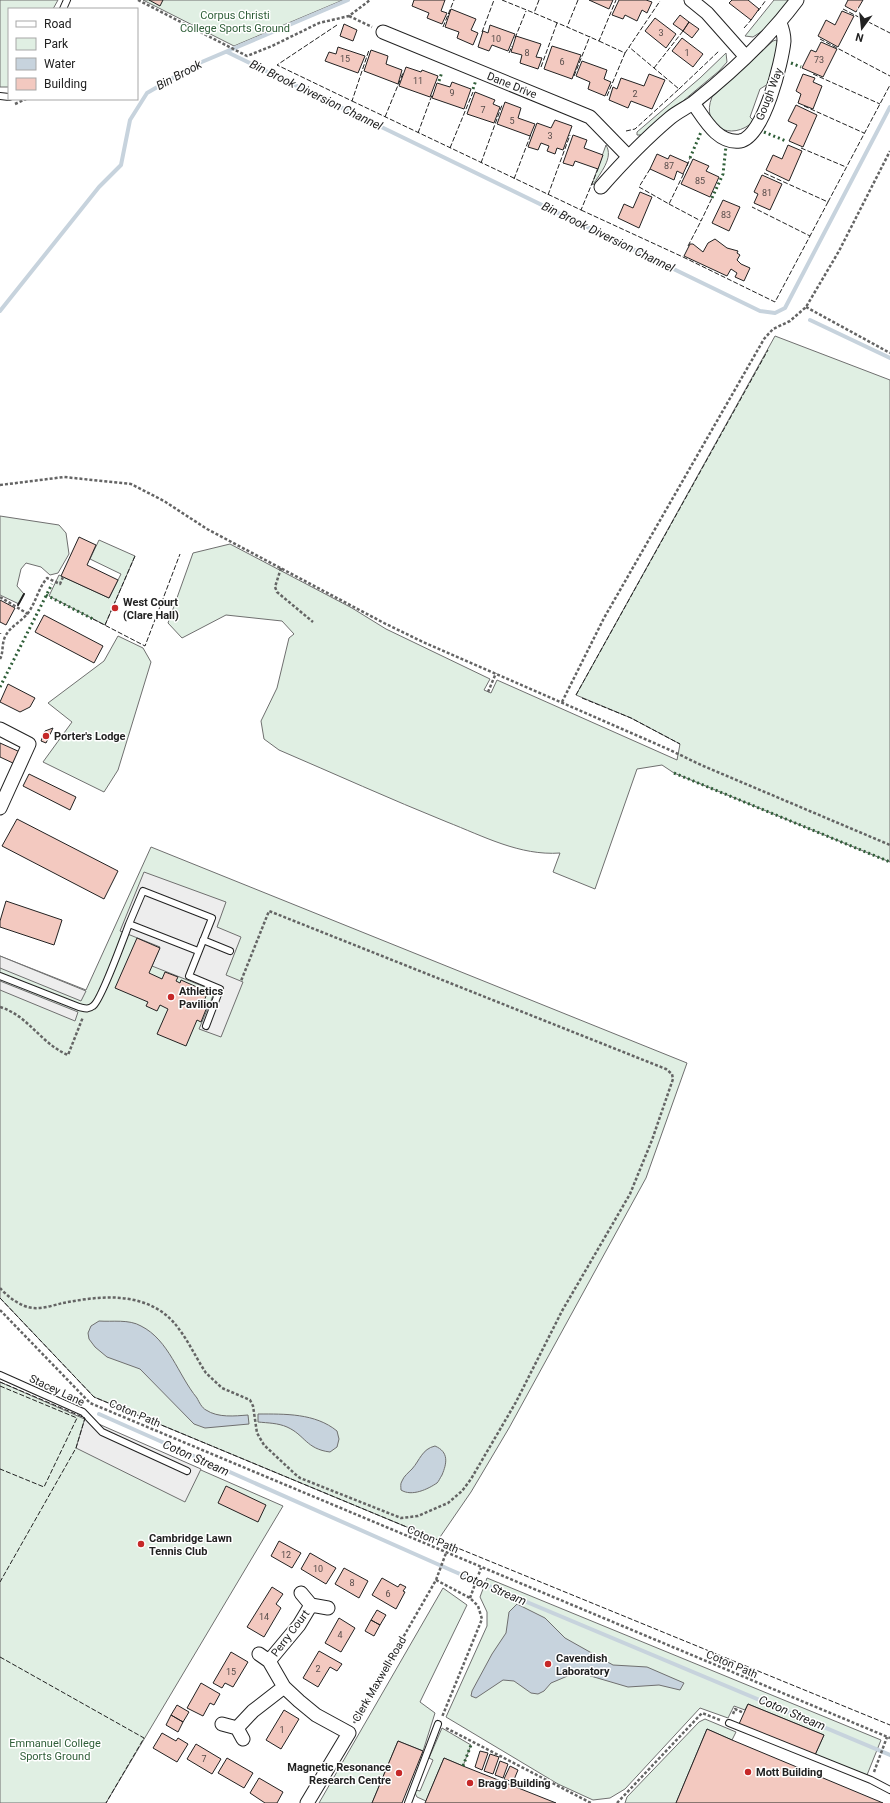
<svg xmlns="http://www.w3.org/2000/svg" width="890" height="1803" font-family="Roboto,sans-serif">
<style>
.green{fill:#e0efe3;stroke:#6f6f6f}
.parking{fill:#ededed;stroke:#6f6f6f}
.water{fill:#c7d3dd;stroke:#6f6f6f}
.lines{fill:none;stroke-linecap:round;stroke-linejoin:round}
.stream{stroke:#c7d3dd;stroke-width:4}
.building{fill:#f3c9c0;stroke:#222}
.service-casing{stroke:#222;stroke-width:8}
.minor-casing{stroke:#222;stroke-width:15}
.path{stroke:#646464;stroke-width:2.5;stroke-dasharray:3 2;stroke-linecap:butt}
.service{stroke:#fff;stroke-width:6}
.minor{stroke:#fff;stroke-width:13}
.hedge{stroke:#2f5e38;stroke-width:3;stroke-dasharray:2 3;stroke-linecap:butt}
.fence{stroke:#222;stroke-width:1;stroke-dasharray:5 2;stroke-linecap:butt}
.wall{stroke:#222;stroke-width:2}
.poi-dot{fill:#c62828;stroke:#fff;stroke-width:1.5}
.labels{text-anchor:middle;stroke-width:3;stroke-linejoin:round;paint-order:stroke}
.number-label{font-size:9px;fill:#564c4a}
.park-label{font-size:11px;fill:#2f5e38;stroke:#fff}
.street-label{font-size:11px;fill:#222;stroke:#fff}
.poi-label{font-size:11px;font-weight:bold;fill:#222;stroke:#fff;text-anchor:start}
.water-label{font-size:12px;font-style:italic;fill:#222;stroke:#fff}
</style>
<rect width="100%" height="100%" fill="#fff"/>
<path class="green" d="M0,0H58L53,9H9V87H0Z
M143,0H343L234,46Z
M774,0H790L767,28L753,37L745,36Z
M776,40L779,44L768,84L760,89L750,117L754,121C731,143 700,126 712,97L773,41Z
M726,53L727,62L719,71L642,135H637V132L700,78Z
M606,145C614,158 600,173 593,185L592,184Z
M775,336L890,380V862L674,773L662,765L637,769L595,889L553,872L560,853C520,856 483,836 447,822C390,799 335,774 279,750L264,739L261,721L277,688L289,638L294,634L282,621L226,615L182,638L168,623L193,553L230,544L352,608L386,629L490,679L484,690L491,693L497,680L677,760L680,744L631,718L576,695Z
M0,516L59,525L66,533L69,554L58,573L50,575L41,567L26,563L21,569L17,586L24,594L19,604L0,595Z
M99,540L135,556L105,625L49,596L59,575L109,598L121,574L90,559Z
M118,636L143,648L151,662L118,770L104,792L43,762L72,722L48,703L104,661Z
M151,847L687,1063L646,1178L509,1428L471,1492L438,1540L94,1397L0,1298V956L86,990Z
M0,1382L283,1506L106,1803H0Z
M487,1578L881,1740L867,1775L815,1755L824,1735L748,1704L745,1710L734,1706L728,1718L700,1708L625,1789L610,1798L593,1800L558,1784L446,1717L487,1626V1612L480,1597Z
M443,1588L467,1605L420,1702L435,1713L423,1751L398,1741L372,1803H319Z
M705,1719L736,1732L732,1740L707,1729L676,1803H625L627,1797L699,1722Z
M442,1728L471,1745L463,1766L444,1758L426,1801L417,1797L415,1793L416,1790L420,1791L433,1760L429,1758Z"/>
<path class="parking" d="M144,872L226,902L217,927L241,937L226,975L243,982L221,1037L199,1029L215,991L152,966L160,947L120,931Z
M0,956L86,991L81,1001L0,968Z
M0,981L78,1012L75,1021L0,990Z
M85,1418L201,1469L185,1502L76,1448Z"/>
<path class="water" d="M99,1321C112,1322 129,1319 141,1326C169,1340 178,1375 197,1398C199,1402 202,1408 206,1410C218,1418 235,1416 248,1415L249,1424L205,1428L194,1424L140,1369L107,1357L95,1347L89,1339L88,1333L91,1326Z
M258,1414C285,1414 315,1413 337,1431L339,1439L337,1447L330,1452C306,1449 305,1435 287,1427C278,1423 268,1423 258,1422Z
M435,1446C449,1452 447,1463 442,1475C440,1478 439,1481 437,1483C428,1489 412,1497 401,1490C401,1487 400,1484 402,1481C404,1476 408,1473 412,1469C420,1460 422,1449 435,1446Z
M517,1604L545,1618L565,1638L613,1665L647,1667L684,1683L680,1690L659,1685L628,1687L577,1672L551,1683L544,1691L538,1694L531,1693L514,1681L503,1680L476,1698L471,1696L472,1691L492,1654L506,1633L509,1612Z"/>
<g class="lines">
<path class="stream" d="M227,52L760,311L775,313L785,308L890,107
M0,311L99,187L121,165L130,120L147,93L197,64L348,0
M810,320L890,358
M99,1414L453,1571L890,1755"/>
</g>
<path class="building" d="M149,0H163L160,6Z
M414,0H445L441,11L447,13L442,24L427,18L429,13L412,6Z
M589,0H613L609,9Z
M619,0H646L652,2L647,13L642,10L637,21L625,15L623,19L612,15Z
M732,0H748L759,9L751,20L729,3Z
M848,0H863L856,12L845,6Z
M451,9L476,19L471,30L478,33L473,45L457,38L459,32L445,27Z
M842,11L854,16L838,47L818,36L826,20L835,25Z
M680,15L689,22L683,31L673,24Z
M655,18L676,34L666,48L645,31Z
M689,22L699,29L692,38L683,31Z
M344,24L357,30L353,41L340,36Z
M490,25L515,34L508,51L492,45L489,51L478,47L483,31L488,33Z
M516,36L541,44L536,57L542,58L538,69L520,63L522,55L511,52Z
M682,38L703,54L693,67L672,51Z
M821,42L837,49L823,77L802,68L811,50L816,52Z
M552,46L581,55L572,79L544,69Z
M338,47L365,56L358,73L325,61L329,52L336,54Z
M371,50L388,56L386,64L402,70L398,84L364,71Z
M582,61L607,70L604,79L611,82L605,96L588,89L590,82L576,76Z
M406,67L421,72L422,70L438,76L430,97L399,86Z
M649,74L665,80L652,109L631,101L628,108L609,100L613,87L617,89L621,78L644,86Z
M803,74L815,78L813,82L822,86L813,109L798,103L801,94L796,91Z
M452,82L471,89L464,109L432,98L437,83L450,87Z
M475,92L495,100L493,104L500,107L494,123L467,114Z
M505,102L521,108L518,118L535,124L530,136L497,124Z
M796,105L817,115L803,147L789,141L797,125L788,121Z
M555,120L572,126L563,150L557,148L555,154L547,151L549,146L541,143L538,150L528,147L537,123L551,128Z
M573,135L587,140L584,148L603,155L598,169L575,161L573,166L563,163Z
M788,145L802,151L789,181L766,170L773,155L782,159Z
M657,154L668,159L670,155L688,163L683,174L677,171L674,180L650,169Z
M693,159L709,166L706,171L719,177L710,197L681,184Z
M762,175L782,184L770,210L754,203L758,194L754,192Z
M640,192L652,197L639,228L618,218L624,204L633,208Z
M723,200L740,207L729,231L712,223Z
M715,239L727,248L738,251L737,253L740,255L737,260L741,264L750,268L744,281L735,277L737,273L731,269L727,276L684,256L690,244H693L703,252L708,243Z
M79,537L96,545L87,565L118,580L109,598L61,576Z
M0,600L15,608L6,625L0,622Z
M44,615L103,646L94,663L35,632Z
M8,684L35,698L30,707L20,712L0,702Z
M53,728L46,743L41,741L45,731Z
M0,743L20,752L15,764L0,757Z
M29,774L76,797L70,810L23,786Z
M17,819L118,871L104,899L2,846Z
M6,901L62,920L54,945L0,927V921Z
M137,938L160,948L149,973L162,979L165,972L178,977L176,981L180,983L181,980L208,992L202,1005L207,1007L201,1022L197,1020L186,1046L157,1034L168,1009L160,1005L157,1011L146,1006L148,1002L115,988Z
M226,1486L266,1505L258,1522L218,1503Z
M279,1541L301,1553L292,1568L271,1556Z
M310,1553L336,1568L326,1584L301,1569Z
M344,1568L368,1581L359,1598L335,1584Z
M382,1578L398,1587L400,1584L406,1587L403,1591L405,1592L396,1609L372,1595Z
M272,1587L283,1594L276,1604L281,1608L264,1637L247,1627Z
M377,1610L386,1615L380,1625L371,1620Z
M339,1618L355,1628L341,1652L325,1643Z
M371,1620L380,1625L374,1636L365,1631Z
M319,1651L342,1664L337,1671L330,1667L318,1687L303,1678Z
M231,1652L248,1662L233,1687L225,1683L222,1688L213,1683Z
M201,1683L220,1694L214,1705L210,1703L203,1716L187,1708Z
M748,1704L824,1735L815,1755L739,1724Z
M177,1705L189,1712L183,1722L171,1715Z
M284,1710L299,1719L281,1749L266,1740Z
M171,1715L183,1722L178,1732L166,1725Z
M707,1729L732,1740L883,1803H676Z
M162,1733L176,1741L178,1738L188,1744L177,1762L153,1748Z
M398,1741L423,1751L402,1803H372Z
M196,1744L221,1759L212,1774L187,1759Z
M480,1751L488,1753L482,1770L475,1767Z
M490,1754L499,1757L493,1774L484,1771Z
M227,1758L253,1773L244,1788L218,1773Z
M444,1758L463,1766L556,1803H425Z
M500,1761L508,1764L503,1778L495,1775Z
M510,1766L518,1770L513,1782L504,1779Z
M259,1778L283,1792L277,1803H265L250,1793Z"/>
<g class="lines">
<g class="service-casing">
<path id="service" d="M63,9L67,0
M0,96L9,97
M203,940L230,951
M198,951L129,924L143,891L212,918L189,976L220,989L206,1026
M0,976L79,1007C84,1008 88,1010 93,1006C101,1001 124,937 129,924
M0,1375L83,1412L102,1432L187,1471
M729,1723L871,1780L890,1790
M408,1803L438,1724"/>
</g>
<g class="minor-casing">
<path id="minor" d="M691,0L707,13L746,57
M383,32L590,117L628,156
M693,103C704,118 717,144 740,141C764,137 782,61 784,41C784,35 782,28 780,23
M601,187C623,162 645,139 670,118C677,112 686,108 693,103C731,73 768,39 797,0
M0,729L29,744L0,808
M301,1593L311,1605L328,1608
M259,1654L269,1661L284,1687L299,1701L316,1715L349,1733L307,1803
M269,1661L299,1625L311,1605
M222,1724L237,1728L243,1739
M237,1728L253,1711L284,1687"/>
</g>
<path class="path" d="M138,0L247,56L272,46L319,23L349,16L370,0
M349,16L372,27
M15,104L26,99
M806,307L890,353
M0,485L64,477L131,484L164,501L207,529L384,623L423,642L670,750L701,765L890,845
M281,568L275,587L277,592L313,622
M0,597L28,614
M0,633V634
M0,659C4,652 1,643 6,635C11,626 21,622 28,613C36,602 38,589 47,578L60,584L63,577
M488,692L496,673
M562,702L604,618L764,339L773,329L790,321L806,307L839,251L890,151
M0,1007C29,1016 40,1043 68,1055L83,1017
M0,1288C8,1297 21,1307 33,1308C43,1309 54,1305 63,1303C94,1297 130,1292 159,1310C181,1323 192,1352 206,1373L222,1388L250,1400L253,1406L257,1433L264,1445L295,1474L300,1478L401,1518L418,1516L448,1503L462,1491L471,1479L516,1402L562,1311L630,1194L652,1140L673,1079L672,1074L666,1069L269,911L241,981
M0,1310L90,1403L890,1738
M436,1580L470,1598L478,1606L482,1619L442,1717
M470,1598L481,1568
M733,1714L735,1709L744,1713
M354,1723L436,1580L446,1553
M446,1728L591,1803
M874,1772L887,1737
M617,1803L702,1713L720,1720"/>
<use href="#service" class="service"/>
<use href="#minor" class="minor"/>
<path class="hedge" d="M791,63L801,67
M439,81L442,72
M473,89L476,80
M764,132L786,141
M690,158L701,132
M712,198L723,174L726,146
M46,595L93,619
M0,687L52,584
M674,773L890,862
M463,1766L471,1745"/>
<path class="fence" d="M502,0L534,13
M539,0L534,13L567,27
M578,0L567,27L599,41L616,0
M843,9L890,33
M758,11L766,0
M337,25L277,65L352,101L369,50
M443,27L454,0
M744,28L752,19
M482,32L494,0
M515,38L526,11
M820,39L890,76
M599,41L625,53L660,1
M509,53L512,46
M541,67L557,23
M654,68L683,31
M813,74L880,104
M574,76L590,36
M679,89L719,51
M607,96L625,53
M352,101L581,210L598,169
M804,106L864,133
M385,117L403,73
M626,131L635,129L679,89L629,47
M418,133L432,95
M450,148L473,92
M801,148L846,167
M481,163L502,105
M687,166L690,158
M650,169L639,187L669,204L684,173
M764,173L828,202L810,236
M514,179L531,134
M548,195L570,135
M828,202L890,85
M669,204L701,221L712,198
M581,210L683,257
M688,246L701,221
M683,257L775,302L810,236L752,207
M93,619L145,646L180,554
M105,625L135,556
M576,695L768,350
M582,698L631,718L680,744
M0,1298L94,1397L438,1540L890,1725
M0,1382L85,1418L76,1448L0,1582
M0,1386L77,1418L44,1487L0,1469
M0,1657L144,1738L106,1803"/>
<path class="wall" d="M18,605L24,594"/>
</g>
<g class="poi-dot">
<circle cx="115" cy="608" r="4"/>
<circle cx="46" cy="736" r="4"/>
<circle cx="171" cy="997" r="4"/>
<circle cx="141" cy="1544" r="4"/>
<circle cx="548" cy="1664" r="4"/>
<circle cx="748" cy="1772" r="4"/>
<circle cx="399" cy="1773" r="4"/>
<circle cx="470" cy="1783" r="4"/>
</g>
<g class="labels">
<g class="number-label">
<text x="661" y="36">3</text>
<text x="496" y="42">10</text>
<text x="527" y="56">8</text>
<text x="687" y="56">1</text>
<text x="345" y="62">15</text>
<text x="819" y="63">73</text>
<text x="562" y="65">6</text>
<text x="418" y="84">11</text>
<text x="452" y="96">9</text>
<text x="635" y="97">2</text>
<text x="483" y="113">7</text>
<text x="512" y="124">5</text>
<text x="550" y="139">3</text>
<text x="669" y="169">87</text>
<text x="700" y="184">85</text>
<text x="767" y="196">81</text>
<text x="726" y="218">83</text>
<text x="286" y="1558">12</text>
<text x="318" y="1572">10</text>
<text x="352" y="1586">8</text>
<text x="388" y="1597">6</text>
<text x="264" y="1620">14</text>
<text x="340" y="1638">4</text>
<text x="318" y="1672">2</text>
<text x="231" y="1675">15</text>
<text x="282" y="1733">1</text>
<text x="204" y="1762">7</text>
</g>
<g class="park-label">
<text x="235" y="19">Corpus Christi<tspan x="235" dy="13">College Sports Ground</tspan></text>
<text x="55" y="1747">Emmanuel College<tspan x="55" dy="13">Sports Ground</tspan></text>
</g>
<g class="street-label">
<text transform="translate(512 85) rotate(22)" y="4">Dane Drive</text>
<text transform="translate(769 94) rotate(-69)" y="4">Gough Way</text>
<text transform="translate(57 1390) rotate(25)" y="4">Stacey Lane</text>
<text transform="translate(135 1413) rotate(23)" y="4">Coton Path</text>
<text transform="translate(433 1539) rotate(23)" y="4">Coton Path</text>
<text transform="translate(290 1633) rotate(-53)" y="4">Perry Court</text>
<text transform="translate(732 1664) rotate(23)" y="4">Coton Path</text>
<text transform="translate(379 1679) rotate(-60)" y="4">Clerk Maxwell Road</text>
</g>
<g class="poi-label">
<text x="123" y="606">West Court<tspan x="123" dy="13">(Clare Hall)</tspan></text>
<text x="54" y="740">Porter's Lodge</text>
<text x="179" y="995">Athletics<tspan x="179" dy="13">Pavilion</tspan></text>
<text x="149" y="1542">Cambridge Lawn<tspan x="149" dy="13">Tennis Club</tspan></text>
<text x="556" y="1662">Cavendish<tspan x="556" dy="13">Laboratory</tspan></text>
<text x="391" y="1771" text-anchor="end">Magnetic Resonance<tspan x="391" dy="13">Research Centre</tspan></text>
<text x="756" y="1776">Mott Building</text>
<text x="478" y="1787">Bragg Building</text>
</g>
<g class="water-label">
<text transform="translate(179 75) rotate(-28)" y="4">Bin Brook</text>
<text transform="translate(316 95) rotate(26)" y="4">Bin Brook Diversion Channel</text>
<text transform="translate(608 237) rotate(26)" y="4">Bin Brook Diversion Channel</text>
<text transform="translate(196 1458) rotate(24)" y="4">Coton Stream</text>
<text transform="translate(493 1588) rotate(23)" y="4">Coton Stream</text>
<text transform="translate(792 1713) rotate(23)" y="4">Coton Stream</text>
</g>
</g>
<rect x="8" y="8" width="130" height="92" fill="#ffffff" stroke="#a7a7a7"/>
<rect x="16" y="21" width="20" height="6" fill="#ffffff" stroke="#a7a7a7"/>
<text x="44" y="28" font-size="12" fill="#222222">Road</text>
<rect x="16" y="38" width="20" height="12" fill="#e0efe3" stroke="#a7a7a7"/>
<text x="44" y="48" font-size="12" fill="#222222">Park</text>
<rect x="16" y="58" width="20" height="12" fill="#c7d3dd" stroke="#a7a7a7"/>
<text x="44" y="68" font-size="12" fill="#222222">Water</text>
<rect x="16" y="78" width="20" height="12" fill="#f3c9c0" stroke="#a7a7a7"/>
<text x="44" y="88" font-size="12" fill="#222222">Building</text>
<g transform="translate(862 28) rotate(195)" stroke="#ffffff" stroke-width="3" paint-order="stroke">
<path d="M0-3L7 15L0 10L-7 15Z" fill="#222222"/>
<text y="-6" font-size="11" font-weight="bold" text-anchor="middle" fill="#222222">N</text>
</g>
</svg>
